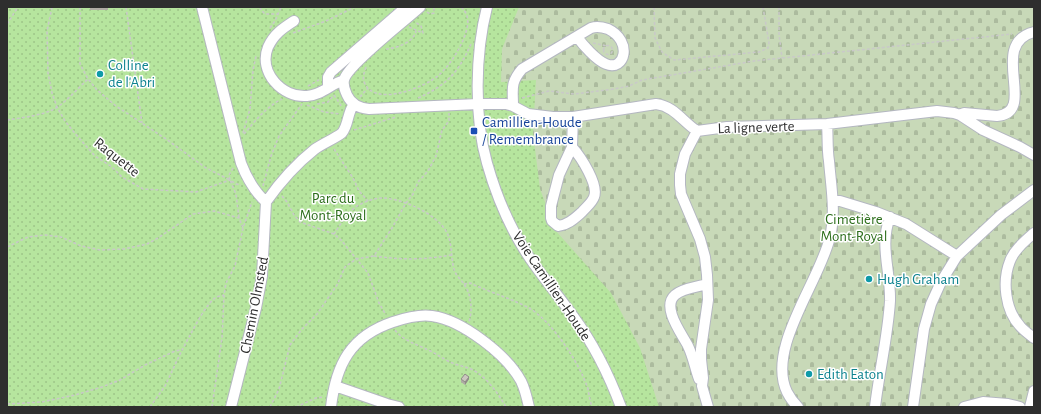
<svg xmlns="http://www.w3.org/2000/svg" width="1041" height="414" font-family="'Alegreya Sans',sans-serif">
<style>
.cemetery{fill:url(#cemetery-stones)}
.park{fill:url(#park-dots)}
.lines{fill:none;stroke-linecap:round;stroke-linejoin:round}
.minor-casing{stroke:#b4b7c1;stroke-width:12}
.path{stroke:#c9c9c9;stroke-width:1.5;stroke-dasharray:3 2;stroke-linecap:butt}
.minor{stroke:#fff;stroke-width:10}
.wall{fill:#afaba4}
.shaded-wall{fill:#8e8b86}
.building{fill:#cbc7bf;stroke:#8e8b86}
.culture-dot{fill:#0f9aa8;stroke:#fff;stroke-width:1.5}
.transit-dot{fill:#1a4fb4;stroke:#fff;stroke-width:1.5}
.labels{text-anchor:middle;stroke-width:3;stroke-linejoin:round;paint-order:stroke}
.culture-label{font-size:15px;fill:#0d838f;stroke:#fff;text-anchor:start}
.transit-label{font-size:15px;fill:#164399;stroke:#fff;text-anchor:start}
.street-label{font-size:15px;fill:#2e2e2e;stroke:#fff}
.park-label{font-size:15px;fill:#2c6e1b;stroke:#fff}
</style>
<defs>
<pattern id="cemetery-stones" width="16" height="16" patternUnits="userSpaceOnUse"><rect width="16" height="16" fill="#c8d9b8"/><path d="M2 7V4a2 2 0 0 1 4 0v3zM10 15v-3a2 2 0 0 1 4 0v3z" fill="#acbb9e"/></pattern>
<pattern id="park-dots" width="8" height="8" patternUnits="userSpaceOnUse"><rect width="8" height="8" fill="#b6e59e"/><path d="M2 2h.1M6 6h.1" fill="none" stroke="#9dc588" stroke-width="1.8" stroke-linecap="round"/></pattern>
</defs>
<rect width="100%" height="100%" fill="#efe9e1"/>
<path class="cemetery" d="M503,7H1034V407H637L498,141Z"/>
<path class="park" d="M7,7H519L502,49L501,82L536,80L533,133L540,189L556,231L611,293L640,348L659,407H7Z"/>
<g class="lines">
<g class="minor-casing">
<path id="minor" d="M202,7L241,163C247,179 254,191 266,202L262,276L256,308L231,407
M420,7C406,20 347,65 344,80C343,85 345,91 347,95C351,104 359,108 369,109L478,104H506L513,106L528,114L553,117H573L656,104C674,106 683,122 697,131L727,127L827,124L937,111L954,113L960,115L983,130L1020,147L1034,155
M487,7C475,54 474,117 487,163C496,195 511,230 529,257C543,278 559,296 573,316C593,343 609,375 621,407
M294,21C283,28 274,34 268,47C258,72 282,98 307,96C322,95 331,84 344,80
M328,88V77L331,72L406,7
M513,106C513,89 510,83 522,69L591,28C597,26 602,27 608,29C633,41 625,72 606,64C596,60 583,45 577,37
M960,115L964,113L997,116C1039,113 987,44 1034,32
M697,131L685,154L680,174V185L681,194L700,239L705,257L707,275L708,300L701,349V359L703,378L702,386L708,407
M572,147C581,157 599,185 594,197C592,203 586,207 582,212C575,218 568,225 558,226L552,221L551,218V206L559,175L572,147L573,117
M833,201H840L876,212L906,224L957,256
M266,202C280,182 296,164 315,149C324,143 334,139 342,133C349,124 347,113 354,104
M1034,233C1025,241 1014,250 1010,261C1002,281 1005,310 1020,326C1024,331 1029,334 1034,338
M699,379C695,368 693,356 688,346C682,334 661,307 675,295C683,288 698,287 707,284
M335,386L387,404L399,407
M331,407C336,364 351,336 393,322C405,318 419,314 432,316C462,320 507,355 521,381C525,389 527,398 529,407
M798,407C794,403 790,398 787,392C766,348 820,281 830,237C836,212 831,186 829,161C827,149 828,137 827,124
M875,407C879,373 888,335 890,301C891,273 879,245 890,217
M913,407L924,329L931,304L941,282L957,256L1001,215L1034,190
M964,407L983,402L1008,404L1020,407
M1030,407L1034,391"/>
</g>
<path class="path" d="M52,7L47,31L48,73L52,93L57,107L65,121L78,137L95,156L112,167L122,177L143,189L196,192L230,180
M80,7V64L88,79L97,90L116,106L166,139L206,168L230,180L236,194L239,218
M126,7L142,123
M260,7L261,10L265,14H279
M654,7L655,38L662,52L674,60L759,52L768,48L769,43L763,7
M779,7V34L782,58
M427,12L430,14L434,13V7
M7,24L18,7
M409,27L423,33L421,26L415,22
M270,28L275,21L281,7
M293,33L326,21L355,7
M593,43L607,46
M603.5 50a4.5 4.5 0 1 1 9 0a4.5 4.5 0 1 1-9 0Z
M386,49C397,48 413,43 416,31
M366,67C364,73 362,78 365,84C377,107 424,87 438,76C450,65 458,52 464,38C468,27 471,16 461,7
M308,86L319,80
M334,95L342,107
M360,97L368,88
M418,98C447,85 458,73 471,44
M522,98L549,91L574,94L614,89L629,86L642,80L754,61L1012,34
M317,104L328,102L334,95
M307,105L324,112L340,114
M7,120C21,118 37,116 50,111C64,105 76,90 88,79
M354,130L396,117
M243,133L250,109L253,70L256,56
M244,134C255,121 266,107 282,99
M334,149L353,178L359,191L368,201
M233,168L229,175L230,180L236,184L241,185
M263,186L271,156L279,136L302,104
M282,196L287,202L294,215L300,222L334,234L341,240L368,273L379,303L386,315
M334,234C340,225 347,213 357,206C364,202 374,198 383,198C403,199 435,213 446,231C453,242 450,259 455,272C457,276 461,280 464,284C471,294 473,309 469,322
M7,247L28,237L45,235L61,237L81,246L100,250L124,249L147,244L158,238L193,214L214,211L239,218L243,228
M374,256C400,260 425,260 451,255
M464,284L470,283C489,292 510,298 529,308C552,321 580,364 588,389C589,395 590,401 592,407
M395,330C402,340 416,344 426,349C434,352 440,357 448,361C455,365 464,366 471,369C487,377 497,392 506,407
M7,404L42,402L75,395L102,387L120,380L145,365L175,351L182,350C189,338 204,306 215,298C217,296 221,296 224,295
M150,407L165,386L182,350
M212,407L222,338L224,295L226,283L235,266L243,228L252,202
M270,407L279,389L290,345L302,329L317,314L337,285L345,267L356,259L374,256L392,228L406,203L413,194L418,182L428,171L436,156L442,130L449,121V113
M296,407L316,398L323,397"/>
<use href="#minor" class="minor"/>
</g>
<path class="wall" d="M90,7H108V10H90Z
M461,379H469L465,385L461,382Z"/>
<path class="shaded-wall" d="M469,377V379L465,385V382Z"/>
<path class="building" d="M465,374L469,377L465,382L461,379Z"/>
<g class="culture-dot">
<circle cx="100" cy="74" r="4"/>
<circle cx="869" cy="279" r="4"/>
<circle cx="809" cy="374" r="4"/>
</g>
<rect class="transit-dot" x="470" y="127" width="8" height="8" rx="2"/>
<g class="labels">
<g class="culture-label">
<text x="108" y="70">Colline<tspan x="108" dy="17">de l'Abri</tspan></text>
<text x="877" y="284">Hugh Graham</text>
<text x="817" y="379">Edith Eaton</text>
</g>
<g class="transit-label">
<text x="482" y="127">Camillien-Houde<tspan x="482" dy="17">/ Remembrance</tspan></text>
</g>
<g class="street-label">
<text transform="translate(756 127) rotate(-2)" y="5">La ligne verte</text>
<text transform="translate(117 157) rotate(38)" y="5">Raquette</text>
<text transform="translate(552 286) rotate(56)" y="5">Voie Camillien-Houde</text>
<text transform="translate(254 305) rotate(-79)" y="5">Chemin Olmsted</text>
</g>
<g class="park-label">
<text x="333" y="203">Parc du<tspan x="333" dy="17">Mont-Royal</tspan></text>
<text x="854" y="224">Cimetière<tspan x="854" dy="17">Mont-Royal</tspan></text>
</g>
</g>
<rect width="1041" height="414" fill="none" stroke="#2e2e2e" stroke-width="16"/>
</svg>
